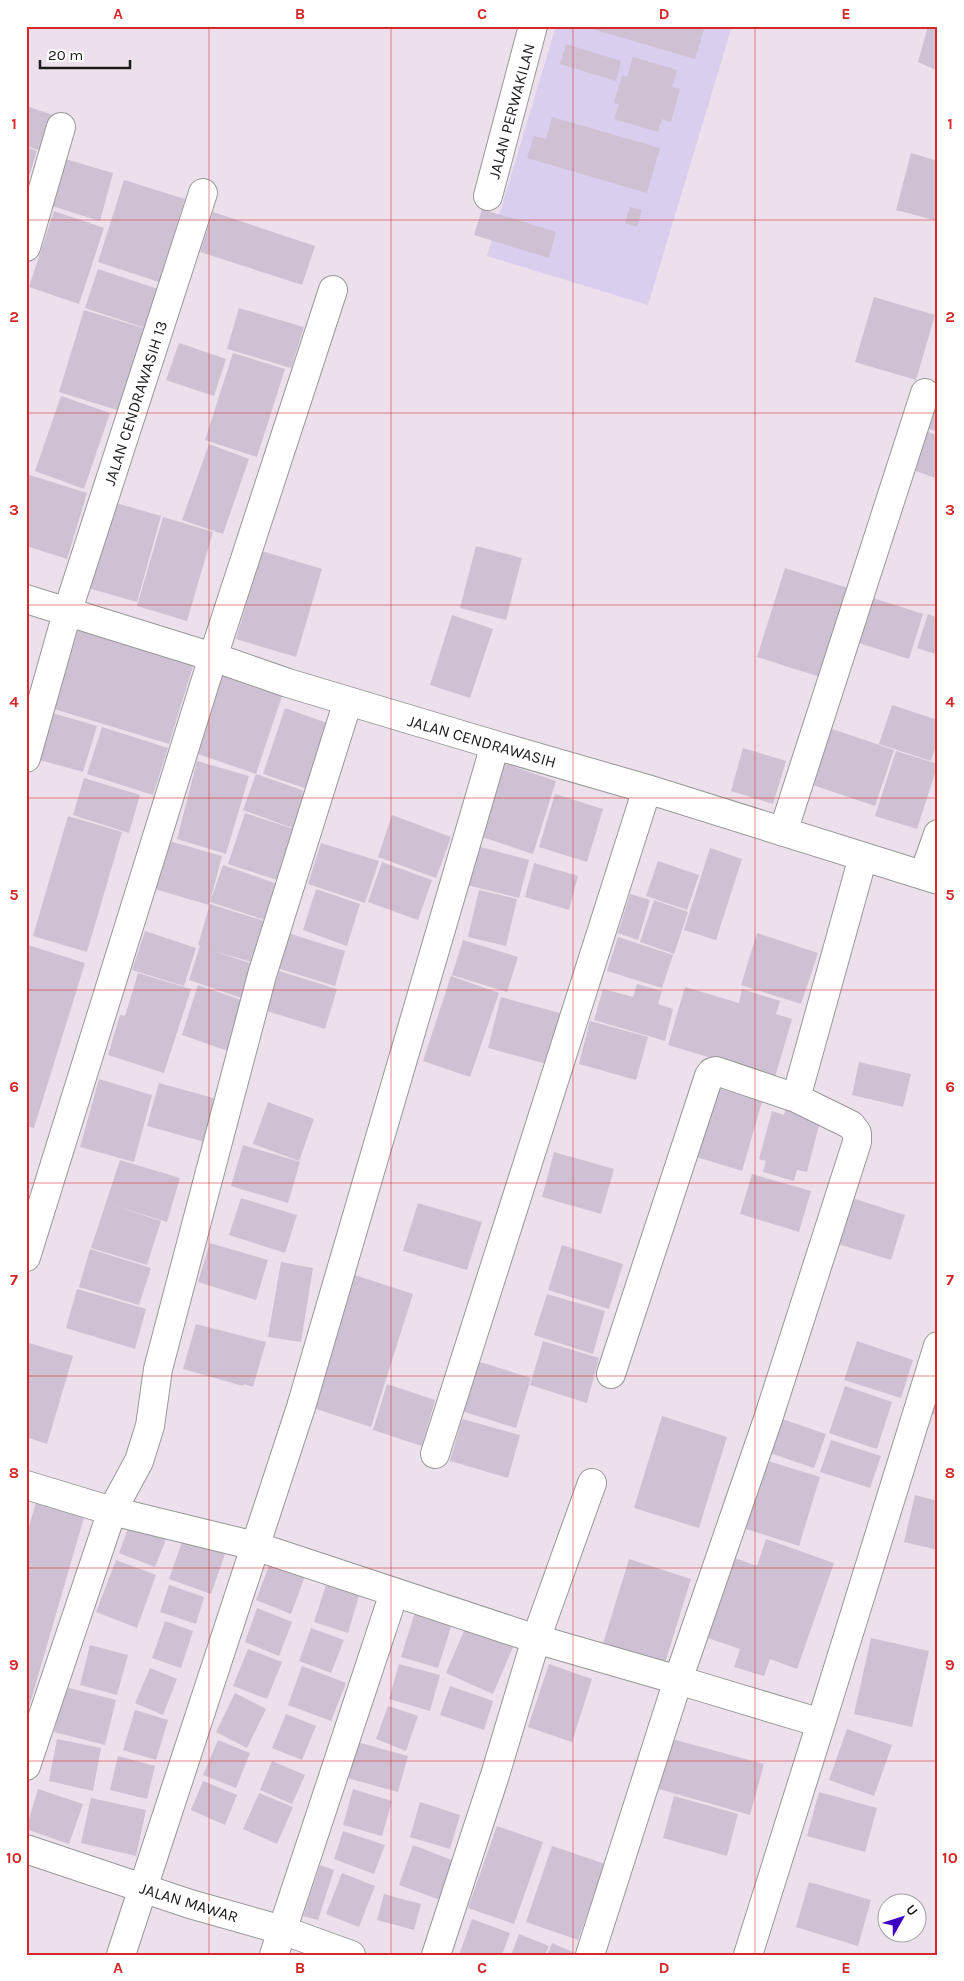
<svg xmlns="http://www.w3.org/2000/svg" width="964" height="1981" font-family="Karla,sans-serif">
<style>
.commercial{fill:#d9ceee}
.building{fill:#cec1d3}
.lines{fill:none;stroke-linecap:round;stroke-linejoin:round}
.minor-casing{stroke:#989898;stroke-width:30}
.minor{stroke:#fff;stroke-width:28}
.grid{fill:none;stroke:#d62828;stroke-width:1;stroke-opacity:0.55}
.labels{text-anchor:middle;stroke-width:4;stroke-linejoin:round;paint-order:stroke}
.street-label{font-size:16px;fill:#1b1b1b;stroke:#fff}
.neatline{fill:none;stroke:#d62828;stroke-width:2}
.grid-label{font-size:16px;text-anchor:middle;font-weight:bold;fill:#d62828}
</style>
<rect width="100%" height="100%" fill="#ece0ec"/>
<path class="commercial" d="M556,26H732L648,305L487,256Z"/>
<path class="building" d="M582,26H705L695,59Z
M928,26H938V71L918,62Z
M566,44L621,61L616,81L560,64Z
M633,57L677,70L672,87L680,89L671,122L662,119L658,132L614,119L619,104L614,103L622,75L627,77Z
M26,106L56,116L44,152L26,146Z
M552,117L660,148L647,193L527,158L534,136L546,139Z
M26,147L37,151L27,183H26Z
M911,153L938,161V221L896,210Z
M65,159L113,173L100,221L52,206Z
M124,180L185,199L159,282L98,262Z
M630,207L642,210L637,227L625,223Z
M482,209L556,232L549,258L474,235Z
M54,211L104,228L79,304L29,287Z
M213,212L315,246L302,285L200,252Z
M98,269L158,289L145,328L85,308Z
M874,297L935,315L916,380L855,362Z
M239,308L304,327L291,368L227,349Z
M84,310L146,329L120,411L59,392Z
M179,343L226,359L214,396L166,380Z
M233,353L285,369L257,457L205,440Z
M938,392V432L926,428Z
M61,396L110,413L84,489L35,471Z
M925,431L938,435V479L913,470Z
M209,444L249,459L223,534L182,520Z
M26,474L87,493L67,559L26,546Z
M106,500L161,516L137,602L81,586Z
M163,517L213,532L187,621L137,606Z
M476,546L522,558L506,620L460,608Z
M262,551L322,569L296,657L236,639Z
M785,568L854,590L826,679L757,657Z
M870,597L923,614L909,659L856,642Z
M928,614L938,618V655L917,648Z
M452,615L493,629L470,698L430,685Z
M79,627L194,663L169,744L54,709Z
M225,667L285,687L256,774L195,753Z
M892,705L938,720V740L931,761L879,744Z
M285,708L335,726L313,791L263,774Z
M49,712L97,726L83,772L36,759Z
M102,727L168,748L153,795L87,774Z
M826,727L894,750L875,806L807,783Z
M743,748L786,761L773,804L731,791Z
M896,751L938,764L917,829L875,816Z
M197,761L249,776L226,854L177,839Z
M503,763L556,781L533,854L479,836Z
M256,774L310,793L298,830L243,810Z
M84,778L140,795L129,833L73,815Z
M555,794L603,809L587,862L539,847Z
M245,813L300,831L283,882L228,864Z
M392,815L451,837L436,878L378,857Z
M68,816L122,832L87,952L33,936Z
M162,839L222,856L209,905L148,887Z
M321,843L379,861L365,903L308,884Z
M477,846L529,860L519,898L467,885Z
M710,848L742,859L716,940L684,930Z
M658,861L699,875L687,910L646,896Z
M382,862L432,880L418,920L368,902Z
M534,863L578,876L569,910L525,897Z
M223,865L283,886L271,922L210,902Z
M316,889L360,904L347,946L303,930Z
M479,890L517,899L506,946L468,937Z
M630,894L650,900L638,940L618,933Z
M654,900L688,912L674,954L640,942Z
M210,904L274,924L261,965L211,950L261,967L250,1001L189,980L200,946L198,945Z
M145,931L196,948L184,986L132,970Z
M288,933L345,951L335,986L277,968Z
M757,933L818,953L801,1004L741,985Z
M618,937L673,955L662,988L607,971Z
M463,940L518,957L507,992L452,975Z
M28,945L85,963L34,1128L26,1126V950Z
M279,971L337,989L325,1029L267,1011Z
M138,973L191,989L164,1073L108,1055L120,1015L125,1016Z
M451,976L499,993L470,1077L423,1061Z
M637,984L662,991L658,1004L673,1009L665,1041L594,1020L603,989L633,997Z
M198,985L247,1002L231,1052L182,1035Z
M685,987L739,1003L742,989L780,1001L776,1014L792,1019L775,1077L668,1045Z
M501,997L560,1013L547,1064L488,1048Z
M590,1021L648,1037L636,1080L579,1064Z
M859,1062L911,1074L903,1107L852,1095Z
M99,1079L152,1095L134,1162L80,1147Z
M159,1083L217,1099L205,1142L147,1126Z
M711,1086L762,1102L742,1171L690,1155Z
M268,1102L314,1119L299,1161L253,1144Z
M787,1105L822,1114L807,1172L797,1170L794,1181L763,1172L766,1161L759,1159L772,1111L784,1115Z
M243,1145L300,1162L288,1203L231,1186Z
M554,1152L614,1169L601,1214L542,1197Z
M120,1160L180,1178L167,1222L109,1204L161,1221L147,1265L91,1248Z
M752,1174L811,1191L799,1232L740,1214Z
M849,1197L905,1215L891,1260L835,1243Z
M241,1198L297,1215L285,1253L229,1235Z
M418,1203L482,1222L467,1270L403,1251Z
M210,1243L268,1260L256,1300L198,1282Z
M562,1245L623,1264L609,1309L548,1290Z
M90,1249L151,1268L139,1305L79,1287Z
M281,1262L313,1268L301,1342L268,1337Z
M355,1275L413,1294L371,1427L313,1408Z
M77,1289L146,1309L135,1349L66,1328Z
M547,1294L605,1311L593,1354L534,1335Z
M196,1324L266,1342L253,1387L244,1384L243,1386L183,1369Z
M543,1341L599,1358L587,1403L530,1385Z
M857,1341L913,1360L901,1398L844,1380Z
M26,1342L73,1356L47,1444L26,1437Z
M474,1360L531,1378L516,1428L458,1410Z
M387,1384L435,1400L422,1446L373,1430Z
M845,1386L892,1402L877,1449L829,1433Z
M937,1396H938V1415L932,1414Z
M662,1416L727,1437L699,1528L634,1508Z
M773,1416L826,1434L814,1468L761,1450Z
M462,1419L520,1435L508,1478L450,1461Z
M831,1440L881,1456L870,1488L820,1472Z
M762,1459L820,1477L799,1546L740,1527Z
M915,1495L938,1501V1550L904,1542Z
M37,1499L85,1514L27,1714L26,1537Z
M131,1520L168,1534L155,1567L119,1553Z
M183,1539L225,1554L211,1594L169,1579Z
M766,1539L834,1563L797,1669L770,1659L764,1676L734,1667L740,1649L702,1636L729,1556L757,1566Z
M629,1559L691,1579L664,1666L602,1647Z
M116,1560L156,1575L137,1628L96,1612Z
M270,1563L305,1576L291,1614L256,1600Z
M169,1585L204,1597L196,1624L160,1612Z
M326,1585L359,1596L348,1633L314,1622Z
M257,1608L292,1622L279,1656L245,1642Z
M415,1612L452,1624L438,1668L401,1657Z
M165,1621L193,1631L181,1668L152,1658Z
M466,1626L513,1647L493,1694L446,1673Z
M311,1628L344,1640L331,1673L299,1661Z
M871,1638L929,1651L912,1727L854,1714Z
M90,1645L128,1655L117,1695L80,1685Z
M248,1649L282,1662L267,1699L233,1686Z
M399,1664L440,1675L430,1711L389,1699Z
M549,1664L592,1679L572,1742L528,1727Z
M302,1666L346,1683L331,1721L288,1705Z
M150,1668L177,1679L163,1715L135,1703Z
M450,1686L493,1701L484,1730L440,1715Z
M65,1687L116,1700L105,1745L54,1732Z
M235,1693L266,1709L247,1748L216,1732Z
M388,1706L418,1716L406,1751L376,1739Z
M135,1710L168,1720L156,1760L123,1750Z
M286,1714L316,1726L302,1760L272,1748Z
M847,1729L892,1745L874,1796L829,1780Z
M57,1739L101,1748L93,1791L49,1781Z
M672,1739L764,1764L750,1815L659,1789Z
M218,1740L250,1753L236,1788L203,1775Z
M357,1742L408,1756L398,1792L347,1778Z
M118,1756L155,1766L147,1799L110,1790Z
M272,1761L305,1775L292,1804L260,1790Z
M203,1781L237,1795L225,1825L191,1810Z
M38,1789L83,1804L69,1844L26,1829Z
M353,1789L392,1801L382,1836L343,1825Z
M819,1792L877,1808L865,1852L807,1836Z
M259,1793L293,1807L277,1844L243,1829Z
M674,1796L738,1814L727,1856L663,1838Z
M91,1798L146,1810L136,1856L81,1843Z
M420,1802L460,1815L450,1849L410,1837Z
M497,1826L543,1842L514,1924L468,1908Z
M343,1831L385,1845L374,1874L334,1859Z
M413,1845L457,1862L443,1901L399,1885Z
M552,1846L605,1864L578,1940L526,1922Z
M320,1865L334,1870L318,1920L303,1916Z
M342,1873L375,1886L359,1927L326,1914Z
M809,1882L871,1900L858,1946L796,1927Z
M384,1894L421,1904L414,1930L377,1920Z
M472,1919L510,1933L502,1955H459Z
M519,1934L549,1946L545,1955H511Z
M552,1943L580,1955H547Z"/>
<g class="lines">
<g class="minor-casing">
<path id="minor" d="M488,196L533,26
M26,247L61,127
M26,599L213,657L288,683L495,745L647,789L938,880
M26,758L67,613L203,193
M783,832L925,393
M924,874L938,834
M26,1257L213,657L333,290
M611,1374L709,1076L712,1072L716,1071L796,1098L863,857
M435,1454L647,789
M26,1485L112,1511L255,1546L536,1639L678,1680L590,1955
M821,1723L938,1346
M26,1766L112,1511L139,1461L150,1426L158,1369L262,975L348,701
M26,1849L190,1904L282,1930L351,1955
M121,1955L301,1407L495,745
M274,1955L394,1593
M436,1955L495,1775L536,1639L592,1483
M748,1955L821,1723L678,1680L768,1419L857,1142V1133L851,1125L796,1098"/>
</g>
<use href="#minor" class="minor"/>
</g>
<path class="grid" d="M209,26V1955M391,26V1955M573,26V1955M755,26V1955M26,220H938M26,413H938M26,605H938M26,798H938M26,990H938M26,1183H938M26,1376H938M26,1568H938M26,1761H938"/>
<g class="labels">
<g class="street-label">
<text transform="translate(511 111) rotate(-75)" y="6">JALAN PERWAKILAN</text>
<text transform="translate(135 403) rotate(-72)" y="6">JALAN CENDRAWASIH 13</text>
<text transform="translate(482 741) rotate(16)" y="6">JALAN CENDRAWASIH</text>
<text transform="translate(189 1902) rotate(17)" y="6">JALAN MAWAR</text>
</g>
</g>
<rect width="964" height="1981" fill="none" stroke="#ffffff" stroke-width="55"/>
<g transform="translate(902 1918) rotate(51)"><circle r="24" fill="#ffffff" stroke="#a4a4a4"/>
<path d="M0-4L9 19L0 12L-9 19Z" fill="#3b02c3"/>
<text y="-8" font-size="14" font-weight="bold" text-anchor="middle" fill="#1b1b1b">U</text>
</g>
<path d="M40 60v8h90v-8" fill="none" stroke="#1b1b1b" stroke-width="2.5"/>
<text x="48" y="60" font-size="15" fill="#1b1b1b" stroke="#ffffff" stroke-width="4" paint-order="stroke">20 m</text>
<rect x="28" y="28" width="908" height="1926" class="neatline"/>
<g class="grid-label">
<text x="118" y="19">A</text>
<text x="300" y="19">B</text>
<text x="482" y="19">C</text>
<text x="664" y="19">D</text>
<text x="846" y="19">E</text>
<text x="14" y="129">1</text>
<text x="950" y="129">1</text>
<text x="14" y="322">2</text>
<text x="950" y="322">2</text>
<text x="14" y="515">3</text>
<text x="950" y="515">3</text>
<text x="14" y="707">4</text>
<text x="950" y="707">4</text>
<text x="14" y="900">5</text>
<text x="950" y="900">5</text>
<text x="14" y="1092">6</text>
<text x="950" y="1092">6</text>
<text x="14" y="1285">7</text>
<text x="950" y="1285">7</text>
<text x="14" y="1478">8</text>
<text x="950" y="1478">8</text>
<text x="14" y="1670">9</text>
<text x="950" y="1670">9</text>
<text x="14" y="1863">10</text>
<text x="950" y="1863">10</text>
<text x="118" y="1973">A</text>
<text x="300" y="1973">B</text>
<text x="482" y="1973">C</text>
<text x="664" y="1973">D</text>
<text x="846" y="1973">E</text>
</g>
</svg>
